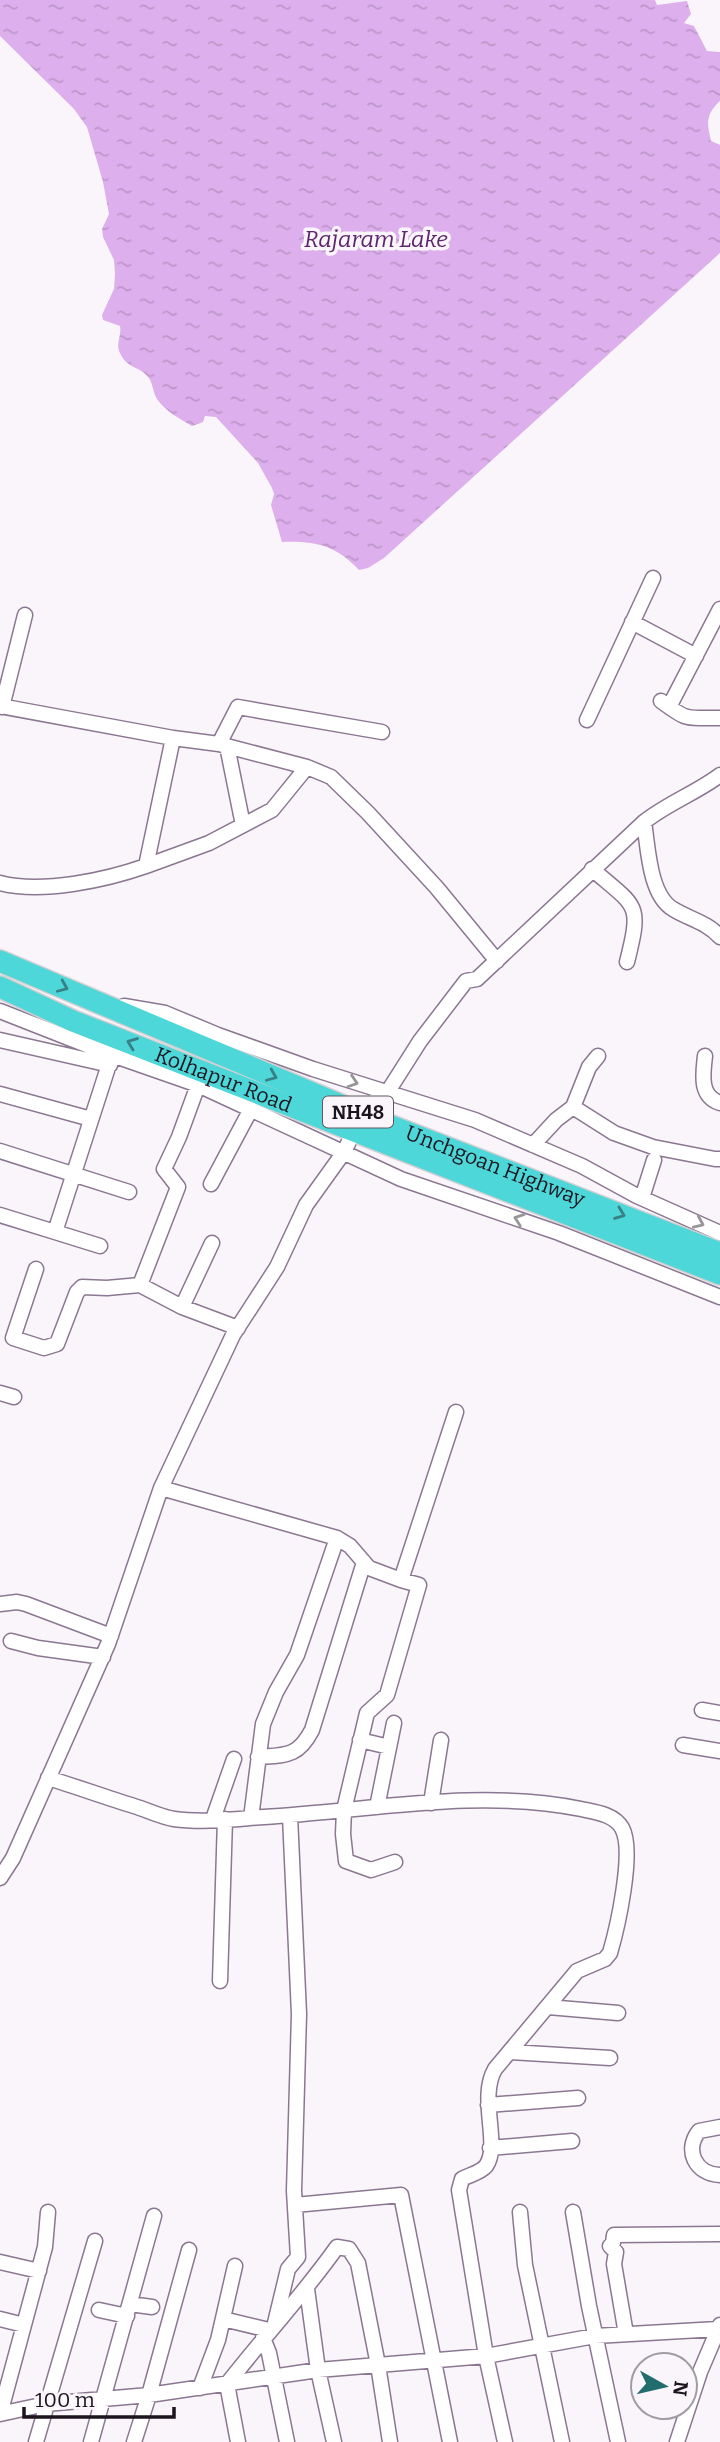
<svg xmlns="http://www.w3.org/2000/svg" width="720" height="2442" font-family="Bitter,serif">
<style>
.water{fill:url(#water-ripples)}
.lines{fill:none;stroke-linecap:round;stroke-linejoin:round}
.minor-casing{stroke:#8b7791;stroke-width:17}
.highway-casing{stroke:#d2d0d2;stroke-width:24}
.minor{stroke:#fff;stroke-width:14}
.highway{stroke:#4ed7d8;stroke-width:21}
.oneway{stroke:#388085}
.oneway2{stroke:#99969a}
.labels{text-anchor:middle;stroke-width:7;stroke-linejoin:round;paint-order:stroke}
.shield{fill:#faf5fb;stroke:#5f5861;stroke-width:2}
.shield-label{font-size:19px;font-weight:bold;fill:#1c151f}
.street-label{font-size:21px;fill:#1c151f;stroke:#faf5fb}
.water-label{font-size:23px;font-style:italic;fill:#5d256c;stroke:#faf5fb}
</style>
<defs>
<pattern id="water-ripples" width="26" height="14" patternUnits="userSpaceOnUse" patternTransform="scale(1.75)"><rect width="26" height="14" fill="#ddafec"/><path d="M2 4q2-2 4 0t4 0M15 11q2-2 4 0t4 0" fill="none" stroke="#bd96ca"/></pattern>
</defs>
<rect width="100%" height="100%" fill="#faf5fb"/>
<path class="water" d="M0,0H655L657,5L687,1L691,14L684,23L694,26L707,51L720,52V101C705,115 707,123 711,141L720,145V253L384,558L368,568L359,570C335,545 316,541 282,542L271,505L274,494L272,488L258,463L216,417L205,416L203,422L192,426C180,419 165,411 157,399C153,393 153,384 149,378C140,366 127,369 120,353C115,344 122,336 120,326L103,320L102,315L114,289L115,274L114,260L103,237L102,229L109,214L103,182L87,127L74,109L0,36Z"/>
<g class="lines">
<g class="minor-casing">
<path id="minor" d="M632,622L696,656
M661,701C691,723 685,717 720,718
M0,706L173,738L146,866C106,880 42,894 0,883
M2,707L25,615
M669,707L720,609
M587,720L653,578
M173,738L219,744L307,767L331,777L368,813L437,888L497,961
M219,744L238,707L382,732
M227,746L243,825
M644,822C648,846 649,895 673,909C689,919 707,922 720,937
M146,866L209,843L272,810L307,767
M592,869C637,908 642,902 627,962
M124,1006L165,1013L218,1035L313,1069L475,1120L582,1166L637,1196L720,1233
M0,1011L112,1055L198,1085L401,1179L559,1233L720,1297
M0,1040L110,1065
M705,1056C703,1074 699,1096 720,1103
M198,1085L179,1137L164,1169L178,1187L140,1285L182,1307L238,1328
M0,1094L91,1119
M375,1100L387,1093L420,1041L466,981L477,979L644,822C668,803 696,793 720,775
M573,1107L614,1133L653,1147L715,1159H720
M533,1145L556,1120L573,1107L589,1067L598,1056
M0,1151L129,1192
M211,1184L251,1109
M642,1198L654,1160
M0,1215L55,1232L112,1055
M55,1232L100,1246
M36,1269L13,1338L44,1348L57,1344L77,1292L82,1287L107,1288L140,1285
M182,1307L212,1243
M0,1393L14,1397
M161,1488L337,1538L350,1546L369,1568L401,1580
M0,1604L17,1602L26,1604L111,1636
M11,1641L38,1648L103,1657
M702,1710L720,1713
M360,1740L389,1747
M683,1745L720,1751
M258,1757C286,1755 298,1757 312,1730L364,1562
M48,1778C77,1787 105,1797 134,1806C147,1810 161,1817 174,1819C203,1823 235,1819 264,1817C369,1811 476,1788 581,1809C595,1812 614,1814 622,1828C635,1851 617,1929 610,1953L605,1959L577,1971L495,2069C478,2098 501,2145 486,2166C480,2173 469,2175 462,2179L459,2190L486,2356L505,2442
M431,1803L441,1740
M377,1807L394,1723
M251,1818L263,1724L276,1692L297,1655L337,1538
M213,1819L234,1759
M395,1862L371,1870L346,1861L343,1834L344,1810L367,1713L387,1695L419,1585L401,1580L456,1412
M0,1878L13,1858L108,1644L161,1488L233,1335L277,1267L306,1205L344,1152L352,1135
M220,1981L225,1819
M548,2007L618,2013
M510,2052L610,2058
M488,2105L578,2098
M720,2127L699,2131C684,2150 695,2174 720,2175
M490,2148L572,2141
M295,2205L401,2195L450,2442
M520,2212L525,2265L562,2442
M573,2212L589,2306L618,2442
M0,2262L39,2271
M307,2289L318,2370L334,2442
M130,2304L152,2307
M99,2310L127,2316
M0,2319L24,2325
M223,2319L269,2330
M275,2323L288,2269L298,2257L294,2191L299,2014L290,1816
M626,2334L614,2264L616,2252L610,2246L613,2243L614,2235L720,2234
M263,2338L269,2353L287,2442
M200,2388L218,2340L235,2266
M0,2414L46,2404L149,2395L318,2370L486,2356L595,2336L718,2329
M0,2414L45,2247L48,2212
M36,2442L95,2241
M91,2442L154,2216
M134,2442L149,2395L189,2250
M238,2442L227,2384C263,2338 303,2295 337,2247L349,2249L358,2263L378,2365L390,2442
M677,2442L700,2372L720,2325"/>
</g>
<g class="highway-casing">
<g id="highway">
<path id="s1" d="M0,961L381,1122L720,1253"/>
<path id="s2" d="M0,987L73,1021L720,1274"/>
</g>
</g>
<use href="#minor" class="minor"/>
<use href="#highway" class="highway"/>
</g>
<defs><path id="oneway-chevron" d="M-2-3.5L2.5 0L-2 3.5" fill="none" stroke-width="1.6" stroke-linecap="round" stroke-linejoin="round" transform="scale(1.75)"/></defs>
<g class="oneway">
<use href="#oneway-chevron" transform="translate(63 987) rotate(23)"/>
<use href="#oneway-chevron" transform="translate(132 1043) rotate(-159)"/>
<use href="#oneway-chevron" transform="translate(272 1076) rotate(23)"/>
<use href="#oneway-chevron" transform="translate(620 1214) rotate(21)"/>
</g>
<g class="oneway2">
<use href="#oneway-chevron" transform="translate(353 1082) rotate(18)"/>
<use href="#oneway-chevron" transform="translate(519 1219) rotate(-161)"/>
<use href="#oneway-chevron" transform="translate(699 1223) rotate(24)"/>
</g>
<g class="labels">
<rect class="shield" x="323" y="1096.5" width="70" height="31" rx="5"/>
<g class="shield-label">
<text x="358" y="1119">NH48</text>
</g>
<g class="street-label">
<text dy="7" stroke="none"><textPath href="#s2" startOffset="242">Kolhapur Road</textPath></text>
<text dy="7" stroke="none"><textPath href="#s1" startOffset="536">Unchgoan Highway</textPath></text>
</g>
<g class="water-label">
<text x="376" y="247">Rajaram Lake</text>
</g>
</g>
<g transform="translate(664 2386) rotate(98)"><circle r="33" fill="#faf5fb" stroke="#a19ba3" stroke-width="2"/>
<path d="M0-5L12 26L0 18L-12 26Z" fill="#216d6e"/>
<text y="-10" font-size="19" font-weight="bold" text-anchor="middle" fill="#1c151f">N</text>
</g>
<path d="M24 2407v10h150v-10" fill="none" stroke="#1c151f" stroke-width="3.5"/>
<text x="35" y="2407" font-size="21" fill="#1c151f" stroke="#faf5fb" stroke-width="5" paint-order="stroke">100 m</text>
</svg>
